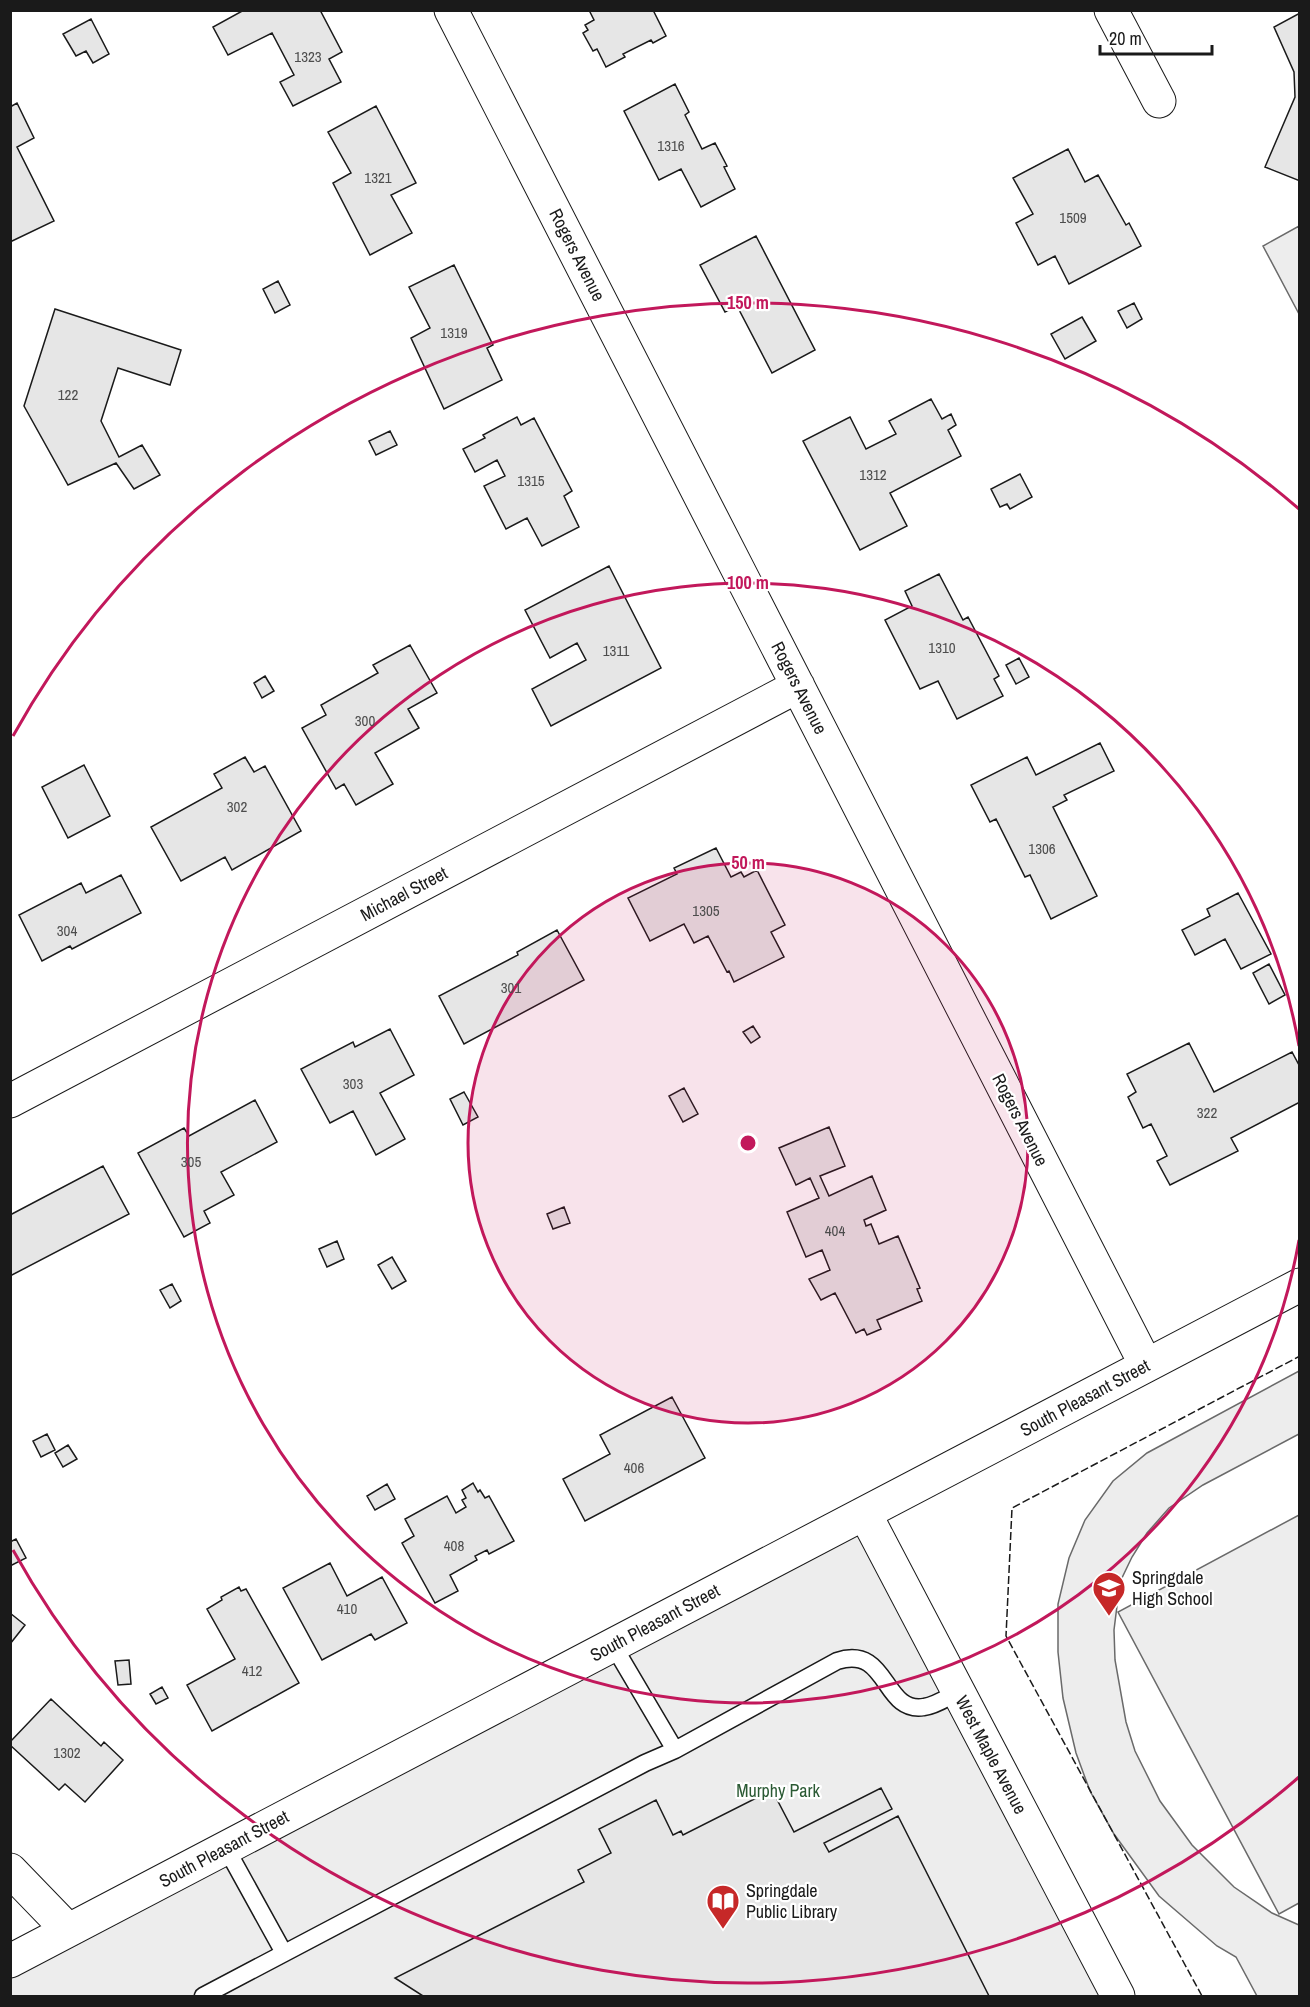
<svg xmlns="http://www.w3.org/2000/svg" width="1310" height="2007" font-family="'Archivo Narrow',sans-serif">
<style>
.built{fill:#ededed;stroke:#6a6a6a;stroke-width:1.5}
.building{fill:#e6e6e6;stroke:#1a1a1a;stroke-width:1.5}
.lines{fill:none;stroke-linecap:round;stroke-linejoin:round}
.service-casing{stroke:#1a1a1a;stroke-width:19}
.minor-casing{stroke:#1a1a1a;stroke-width:35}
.service{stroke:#fff;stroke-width:16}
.minor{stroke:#fff;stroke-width:33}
.fence{stroke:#1a1a1a;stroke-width:1.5;stroke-dasharray:8 3;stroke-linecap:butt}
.ring{fill:none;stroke:#c2185b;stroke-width:3}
.labels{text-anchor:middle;stroke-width:4.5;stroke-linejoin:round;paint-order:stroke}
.number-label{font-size:15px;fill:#4d4d4d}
.street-label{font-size:18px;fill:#1a1a1a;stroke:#fff}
.poi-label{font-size:18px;fill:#1a1a1a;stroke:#fff;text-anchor:start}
.park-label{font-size:18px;fill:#2b5a34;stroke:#fff}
.centre{fill:#c2185b;stroke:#fff;stroke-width:3}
.ring-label{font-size:18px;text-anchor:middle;font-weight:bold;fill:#c2185b;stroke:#fff;stroke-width:4.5;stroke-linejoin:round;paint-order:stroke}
</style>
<rect width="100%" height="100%" fill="#fff"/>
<path class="built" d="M1299,226V314L1263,246Z
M1299,1371V1434L1203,1485L1169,1508L1147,1533L1132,1557L1120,1582L1114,1630L1115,1660L1126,1722L1135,1751L1160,1801L1192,1845L1234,1887L1272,1913L1299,1925V1996H1257L1236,1957L1217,1946L1159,1896L1114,1834L1090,1791L1076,1753L1063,1698L1058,1652V1604L1069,1558L1085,1520L1113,1481L1147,1453Z
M865,1514L1118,1996H11V1961Z
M1299,1515V1903L1279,1914L1118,1612Z"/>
<path class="building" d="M244,10H320L342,52L329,59L341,82L293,106L280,82L294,75L272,33L228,55L213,27Z
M589,10H653L666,36L653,43L651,40L623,54L625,57L606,67L597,49L593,51L583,33L588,30L585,25L594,20Z
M1300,13V181L1265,167L1295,97L1294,72L1274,27Z
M91,19L109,54L93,63L86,51L76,56L63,34Z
M675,84L689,112L685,115L702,149L715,143L727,166L724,167L735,189L701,207L681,169L659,180L624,111Z
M17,103L34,138L17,147L54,221L10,242V107Z
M376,106L416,183L391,195L412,233L370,255L333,183L351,173L328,132Z
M1068,149L1085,182L1098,175L1126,225L1129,223L1141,246L1069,284L1055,256L1038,265L1016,223L1033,214L1013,178Z
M756,236L815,350L772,373L737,306L725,312L700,265Z
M454,265L493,345L487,348L502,380L444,409L411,338L430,328L409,287Z
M278,281L290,305L275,313L263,289Z
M1134,303L1142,319L1127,328L1118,311Z
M55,309L181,350L170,385L118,368L101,421L119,457L142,445L160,475L134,489L116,463L68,485L24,406Z
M1082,317L1096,341L1065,359L1051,334Z
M931,399L942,419L951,414L956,425L948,430L961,456L890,493L907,526L860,550L803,441L850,417L866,449L896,434L889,421Z
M517,417L521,425L534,418L572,491L564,496L579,527L542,546L527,518L506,529L484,486L505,476L497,460L475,472L463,449L485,438L483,435Z
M390,431L397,445L376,455L369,441Z
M1020,474L1032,497L1010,509L1007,504L1000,507L991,489Z
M609,566L661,668L551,726L532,689L586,660L577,643L550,658L525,610Z
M939,574L963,620L968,617L999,676L994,679L1003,696L957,719L938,681L920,689L885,620L912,606L905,591Z
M410,645L437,693L408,709L419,728L375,753L393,784L356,805L344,784L336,789L302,728L326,715L321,705L378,673L373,665Z
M1019,658L1029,677L1016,684L1006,665Z
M265,676L274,691L262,698L254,683Z
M1100,743L1114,771L1064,795L1067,800L1053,807L1097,896L1051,919L1030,875L1025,877L996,819L990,822L971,785L1027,757L1036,775Z
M245,757L254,772L265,766L301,831L232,870L225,857L181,881L151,827L222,788L214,774Z
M84,765L110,816L68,838L42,787Z
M716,848L731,877L741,872L744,877L757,870L785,925L771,932L784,957L734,982L729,971L727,972L708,936L694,943L684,924L650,941L628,898L677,874L674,868Z
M121,875L141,913L72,949L70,946L42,961L19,915L81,883L86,893Z
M1238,893L1271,954L1241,969L1225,939L1195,955L1182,930L1210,916L1207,909Z
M557,930L584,980L464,1044L439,996L518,955L517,952Z
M1269,964L1285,995L1269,1004L1253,973Z
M753,1026L760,1037L751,1043L743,1032Z
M390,1029L414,1075L380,1093L405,1139L376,1155L353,1111L330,1123L301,1069L353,1042L355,1047Z
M1189,1043L1214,1092L1292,1052L1300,1067V1102L1231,1138L1238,1151L1170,1185L1157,1161L1167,1156L1151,1124L1143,1128L1128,1097L1136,1092L1127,1074Z
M684,1088L698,1114L683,1122L669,1096Z
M464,1092L478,1117L463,1125L450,1099Z
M255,1100L277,1142L221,1172L234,1195L204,1211L210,1223L184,1237L138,1153L184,1128L189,1136Z
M829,1127L845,1166L820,1176L829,1196L872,1176L886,1210L864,1220L866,1226L871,1224L879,1244L898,1236L920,1288L917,1289L922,1301L877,1320L881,1329L867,1335L864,1329L856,1333L835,1293L821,1300L809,1279L830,1270L822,1250L806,1257L787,1212L819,1198L810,1178L796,1185L779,1148Z
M103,1166L129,1214L10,1276V1215Z
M564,1207L570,1223L553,1229L547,1214Z
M337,1241L344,1259L327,1267L319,1249Z
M392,1257L406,1281L392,1289L378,1265Z
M172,1284L181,1301L170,1308L160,1290Z
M672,1397L705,1458L585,1521L563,1479L610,1454L600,1435Z
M47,1434L55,1450L41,1457L33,1441Z
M68,1445L77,1459L63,1467L55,1453Z
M473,1483L478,1492L480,1490L485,1498L489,1496L514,1541L489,1554L487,1550L475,1556L477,1560L450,1575L458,1591L435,1603L402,1543L414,1536L405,1519L447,1496L456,1513L466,1507L462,1500L466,1498L462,1490Z
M387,1484L395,1499L375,1510L367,1496Z
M16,1539L26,1558L10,1566V1542Z
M330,1563L347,1596L382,1577L407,1623L375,1640L371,1634L322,1660L283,1588Z
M239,1587L241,1591L246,1589L299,1683L212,1731L187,1685L235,1659L207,1609L222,1600L221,1597Z
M10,1613L25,1625L10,1644Z
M129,1660L131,1684L118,1685L115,1661Z
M162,1687L168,1698L156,1704L150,1694Z
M51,1699L101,1746L104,1742L123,1760L85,1802L65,1784L59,1790L10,1745V1742Z
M881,1788L892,1809L824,1843L829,1852L898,1816L989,1996H423L395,1978L584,1882L578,1870L611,1853L599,1829L656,1800L673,1835L681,1831L683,1835L772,1790L794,1832Z"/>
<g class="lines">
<g class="service-casing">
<path id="service" d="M675,1750L837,1661C889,1644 882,1714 924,1707C935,1706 948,1697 958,1692
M226,1848L284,1953
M203,1996L645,1763L675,1750L613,1645"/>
</g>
<g class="minor-casing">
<path id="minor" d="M451,10L1146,1365
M1111,10L1159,101
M10,1101L798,686
M865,1514L1118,1996
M10,1870L68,1930
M10,1961L1300,1285"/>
</g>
<use href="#service" class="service"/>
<use href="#minor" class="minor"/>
<path class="fence" d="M1202,1996L1006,1636L1012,1508L1300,1356"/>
</g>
<circle cx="748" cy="1143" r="280" fill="#c2185b" fill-opacity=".12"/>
<g class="ring">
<circle cx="748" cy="1143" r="280"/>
<path d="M1299 1240A560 560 0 1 1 1299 1046"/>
<path d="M1299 1777A840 840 0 0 1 13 1550M13 736A840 840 0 0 1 1299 509"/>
</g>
<defs>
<g id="school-pin" transform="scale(1.725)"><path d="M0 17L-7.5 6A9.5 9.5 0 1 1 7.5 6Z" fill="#c62828" stroke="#fff"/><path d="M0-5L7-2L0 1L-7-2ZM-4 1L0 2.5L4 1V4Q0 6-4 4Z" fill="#fff"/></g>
<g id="library-pin" transform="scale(1.725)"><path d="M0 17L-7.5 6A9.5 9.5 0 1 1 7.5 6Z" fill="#c62828" stroke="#fff"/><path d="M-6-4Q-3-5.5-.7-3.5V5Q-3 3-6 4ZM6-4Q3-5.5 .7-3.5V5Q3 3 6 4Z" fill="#fff"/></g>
</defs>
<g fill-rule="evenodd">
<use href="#school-pin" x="1109" y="1588"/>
<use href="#library-pin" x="723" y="1901"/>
</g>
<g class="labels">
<g class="number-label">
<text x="308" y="62">1323</text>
<text x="671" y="151">1316</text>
<text x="378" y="183">1321</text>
<text x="1073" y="223">1509</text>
<text x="454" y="338">1319</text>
<text x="68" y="400">122</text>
<text x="873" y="480">1312</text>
<text x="531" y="486">1315</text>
<text x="942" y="653">1310</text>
<text x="616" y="656">1311</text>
<text x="365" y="726">300</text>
<text x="237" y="812">302</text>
<text x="1042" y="854">1306</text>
<text x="706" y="916">1305</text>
<text x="67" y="936">304</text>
<text x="511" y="993">301</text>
<text x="353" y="1089">303</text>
<text x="1207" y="1118">322</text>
<text x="191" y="1167">305</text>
<text x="835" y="1236">404</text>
<text x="634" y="1473">406</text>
<text x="454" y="1551">408</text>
<text x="347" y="1614">410</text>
<text x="252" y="1676">412</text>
<text x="67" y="1758">1302</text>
</g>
<g class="street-label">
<text transform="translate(577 255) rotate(63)" y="6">Rogers Avenue</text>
<text transform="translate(799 688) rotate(63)" y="6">Rogers Avenue</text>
<text transform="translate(404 894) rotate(-28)" y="6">Michael Street</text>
<text transform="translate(1020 1120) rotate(63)" y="6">Rogers Avenue</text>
<text transform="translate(1085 1398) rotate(-28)" y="6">South Pleasant Street</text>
<text transform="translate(655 1623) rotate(-28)" y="6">South Pleasant Street</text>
<text transform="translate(991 1755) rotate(62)" y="6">West Maple Avenue</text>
<text transform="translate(224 1849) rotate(-28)" y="6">South Pleasant Street</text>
</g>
<g class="poi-label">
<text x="1132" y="1584">Springdale<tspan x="1132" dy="21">High School</tspan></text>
<text x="746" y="1897">Springdale<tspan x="746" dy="21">Public Library</tspan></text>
</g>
<g class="park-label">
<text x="778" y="1797">Murphy Park</text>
</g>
</g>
<circle cx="748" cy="1143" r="9" class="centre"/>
<g class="ring-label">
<text x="748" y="309">150 m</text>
<text x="748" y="589">100 m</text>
<text x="748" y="869">50 m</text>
</g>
<rect width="1310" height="2007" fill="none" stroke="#1a1a1a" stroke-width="24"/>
<path d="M1100 45v9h112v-9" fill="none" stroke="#1a1a1a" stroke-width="3"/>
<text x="1109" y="45" font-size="18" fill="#1a1a1a" stroke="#ffffff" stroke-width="4.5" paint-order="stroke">20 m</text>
</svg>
